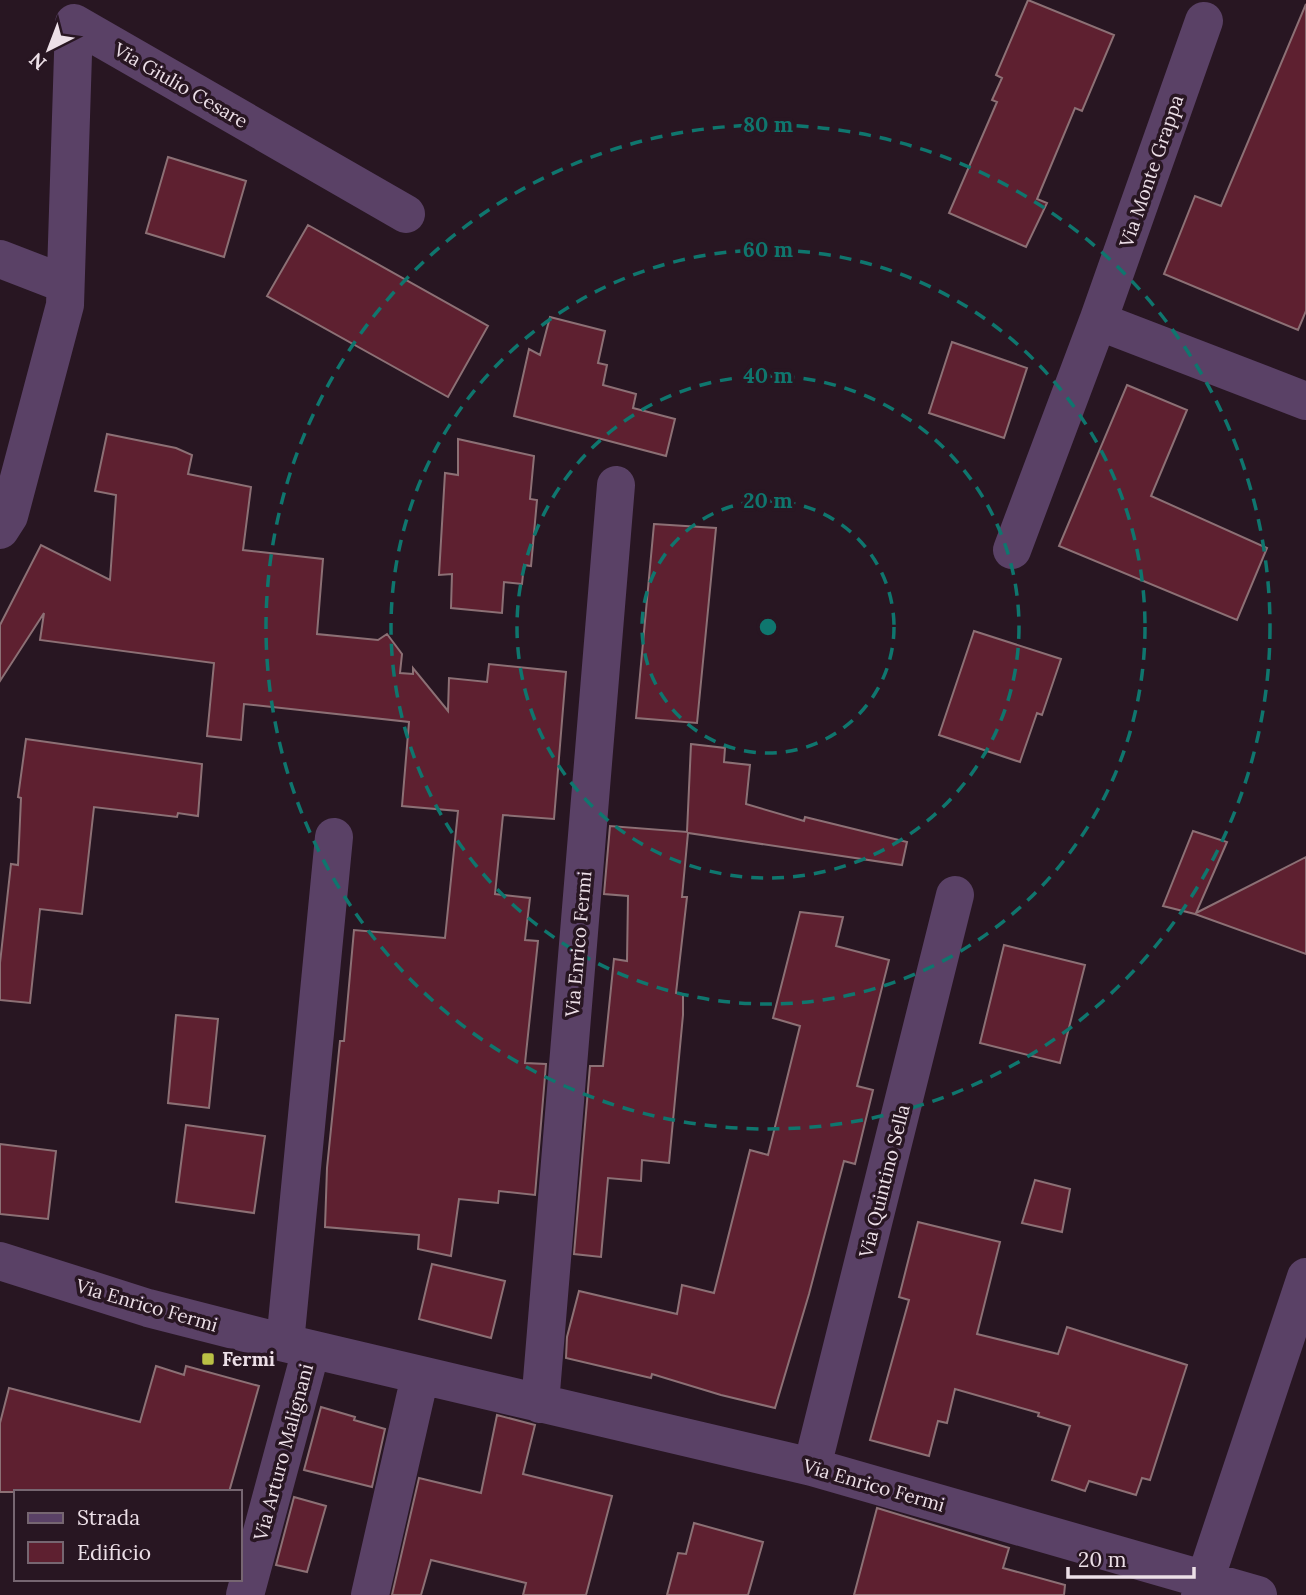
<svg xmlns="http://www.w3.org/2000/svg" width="1306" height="1595" font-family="Lora,serif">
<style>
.building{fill:#5e2030;stroke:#8c7075;stroke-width:2}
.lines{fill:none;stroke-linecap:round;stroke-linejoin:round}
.minor{stroke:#5a4166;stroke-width:38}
.ring{fill:none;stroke:#0f766e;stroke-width:3.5;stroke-dasharray:12 9}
.poi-dot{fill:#bac045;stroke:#281622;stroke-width:2.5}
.labels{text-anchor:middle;stroke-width:7;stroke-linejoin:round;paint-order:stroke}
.street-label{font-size:19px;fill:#ecdfe7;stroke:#281622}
.poi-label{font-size:19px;font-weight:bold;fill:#ecdfe7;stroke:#281622;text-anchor:start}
.centre{fill:#0f766e;stroke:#281622;stroke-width:3.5}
.ring-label{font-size:21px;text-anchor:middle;font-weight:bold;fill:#0f766e;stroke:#281622;stroke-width:7;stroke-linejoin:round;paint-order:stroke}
</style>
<rect width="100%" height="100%" fill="#281622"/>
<path class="building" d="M1028,0L1114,35L1082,111L1075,108L1037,199L1047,203L1026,247L949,213L997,102L992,100L1002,78L996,75Z
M1306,4V311L1298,330L1164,274L1195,196L1221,206Z
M168,157L246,181L224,257L146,233Z
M308,225L488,326L448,397L267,296Z
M550,317L605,331L598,363L607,365L603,385L636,394L633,408L675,419L666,456L514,416L529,349L540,355Z
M952,342L1027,368L1004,438L929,413Z
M1127,385L1187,410L1151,496L1267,548L1237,620L1059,546Z
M107,434L176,448L192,455L188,474L251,487L243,550L323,559L317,634L378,640L387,634L402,654L400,673L413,674V668L448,711L449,678L487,682L489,664L566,672L554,819L503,815L495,894L530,898L525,940L538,941L525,1063L546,1064L535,1195L499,1191L498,1203L459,1199L451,1256L418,1249L419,1235L325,1227L327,1168L340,1041H344L354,930L445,938L458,811L402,806L409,722L244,704L241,740L207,736L214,663L40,640L44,613L0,681V625L41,545L110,580L116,495L95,491Z
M458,439L534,456L530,499L537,500L531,566L524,565L522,584L504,582L502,613L451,608L452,574L439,575L445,473L458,475Z
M654,524L716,528L697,723L636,718Z
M974,631L1061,659L1042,715L1037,713L1020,762L939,735Z
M26,739L202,764L198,816L178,813L177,817L94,807L82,914L40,909L30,1003L0,1000V963L11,864L18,865L21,798L18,797Z
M691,744L725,748L724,762L750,765L746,804L804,821L805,817L907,842L902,865L688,833L682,897H687L676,993L683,994V1015L669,1163L642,1160L641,1181L608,1178L601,1257L574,1254L590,1066H603L614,959L627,961L628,896L604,894L610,826L687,832Z
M1193,831L1227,842L1196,913L1306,857V954L1195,914L1163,906Z
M800,912L843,917L836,946L889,960L857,1086L873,1090L855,1164L844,1161L809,1294L775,1408L721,1395L652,1374L651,1378L566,1358L567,1337L579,1291L677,1314L682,1285L714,1293L750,1150L768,1155L800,1026L773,1018Z
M1004,945L1085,965L1060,1063L980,1043Z
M176,1015L218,1019L209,1108L168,1103Z
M186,1125L265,1136L254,1213L176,1202Z
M0,1144L56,1151L48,1219L0,1214Z
M1035,1180L1070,1189L1062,1232L1022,1223Z
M918,1222L1000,1242L977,1334L1058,1354L1067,1327L1187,1365L1150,1480L1142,1478L1136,1495L1089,1481L1085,1491L1052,1480L1070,1426L1038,1416L1039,1413L955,1389L947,1423L938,1421L929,1456L870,1440L909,1300L899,1297Z
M432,1264L505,1281L491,1338L419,1319Z
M156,1366L184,1375L186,1366L259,1386L229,1492H0V1423L9,1388L140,1422Z
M321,1407L355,1417L354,1420L385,1429L372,1487L304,1470Z
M497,1415L535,1425L523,1474L612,1496L586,1595H523L526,1583L431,1560L421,1595H392L419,1478L481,1493Z
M294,1497L326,1506L307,1572L276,1565Z
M877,1508L1009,1548L1003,1568L1065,1585L1064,1595H854Z
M694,1523L763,1542L748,1595H667L678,1553L686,1554Z"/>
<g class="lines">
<path class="minor" d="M1204,21L1098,321L1306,401
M0,259L65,284
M0,530L9,516L65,305L74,23L406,214
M1012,550L1098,321
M0,1261L148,1308L285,1343L812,1467L1258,1595
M285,1343L334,837
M540,1404L616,485
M812,1467L955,895
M245,1595L311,1350
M370,1595L420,1376
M1200,1595L1306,1277"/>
</g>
<g class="ring">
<circle cx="768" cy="627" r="126"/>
<circle cx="768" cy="627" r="251"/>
<circle cx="768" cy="627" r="377"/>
<circle cx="768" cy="627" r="502"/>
</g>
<rect class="poi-dot" x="201" y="1352" width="14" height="14" rx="3.5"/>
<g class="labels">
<g class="street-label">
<text transform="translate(181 85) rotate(30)" y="7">Via Giulio Cesare</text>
<text transform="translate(1151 171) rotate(-71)" y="7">Via Monte Grappa</text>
<text transform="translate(578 944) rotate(-85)" y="7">Via Enrico Fermi</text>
<text transform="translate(884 1181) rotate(-76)" y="7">Via Quintino Sella</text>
<text transform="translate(147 1305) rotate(16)" y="7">Via Enrico Fermi</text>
<text transform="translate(283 1452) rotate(-75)" y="7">Via Arturo Malignani</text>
<text transform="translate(874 1485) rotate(16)" y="7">Via Enrico Fermi</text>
</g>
<g class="poi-label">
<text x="222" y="1366">Fermi</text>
</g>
</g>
<circle cx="768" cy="627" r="10" class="centre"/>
<g class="ring-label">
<text x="768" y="132">80 m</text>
<text x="768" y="257">60 m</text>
<text x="768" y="383">40 m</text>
<text x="768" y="508">20 m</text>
</g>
<rect x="14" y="1490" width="228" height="91" fill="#281622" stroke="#766671" stroke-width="2"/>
<rect x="28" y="1513" width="35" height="10" fill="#5a4166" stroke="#766671" stroke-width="2"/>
<text x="77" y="1525" font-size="21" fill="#ecdfe7">Strada</text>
<rect x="28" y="1542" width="35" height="21" fill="#5e2030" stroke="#766671" stroke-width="2"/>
<text x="77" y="1560" font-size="21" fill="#ecdfe7">Edificio</text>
<g transform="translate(49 49) rotate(222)" stroke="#281622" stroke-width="5" paint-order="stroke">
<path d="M0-5L12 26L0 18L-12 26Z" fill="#ecdfe7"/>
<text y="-10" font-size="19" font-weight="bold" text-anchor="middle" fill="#ecdfe7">N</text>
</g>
<path d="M1068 1567v10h126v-10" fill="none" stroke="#ecdfe7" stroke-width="3.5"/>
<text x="1078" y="1567" font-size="21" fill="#ecdfe7" stroke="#281622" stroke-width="5" paint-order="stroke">20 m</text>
</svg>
